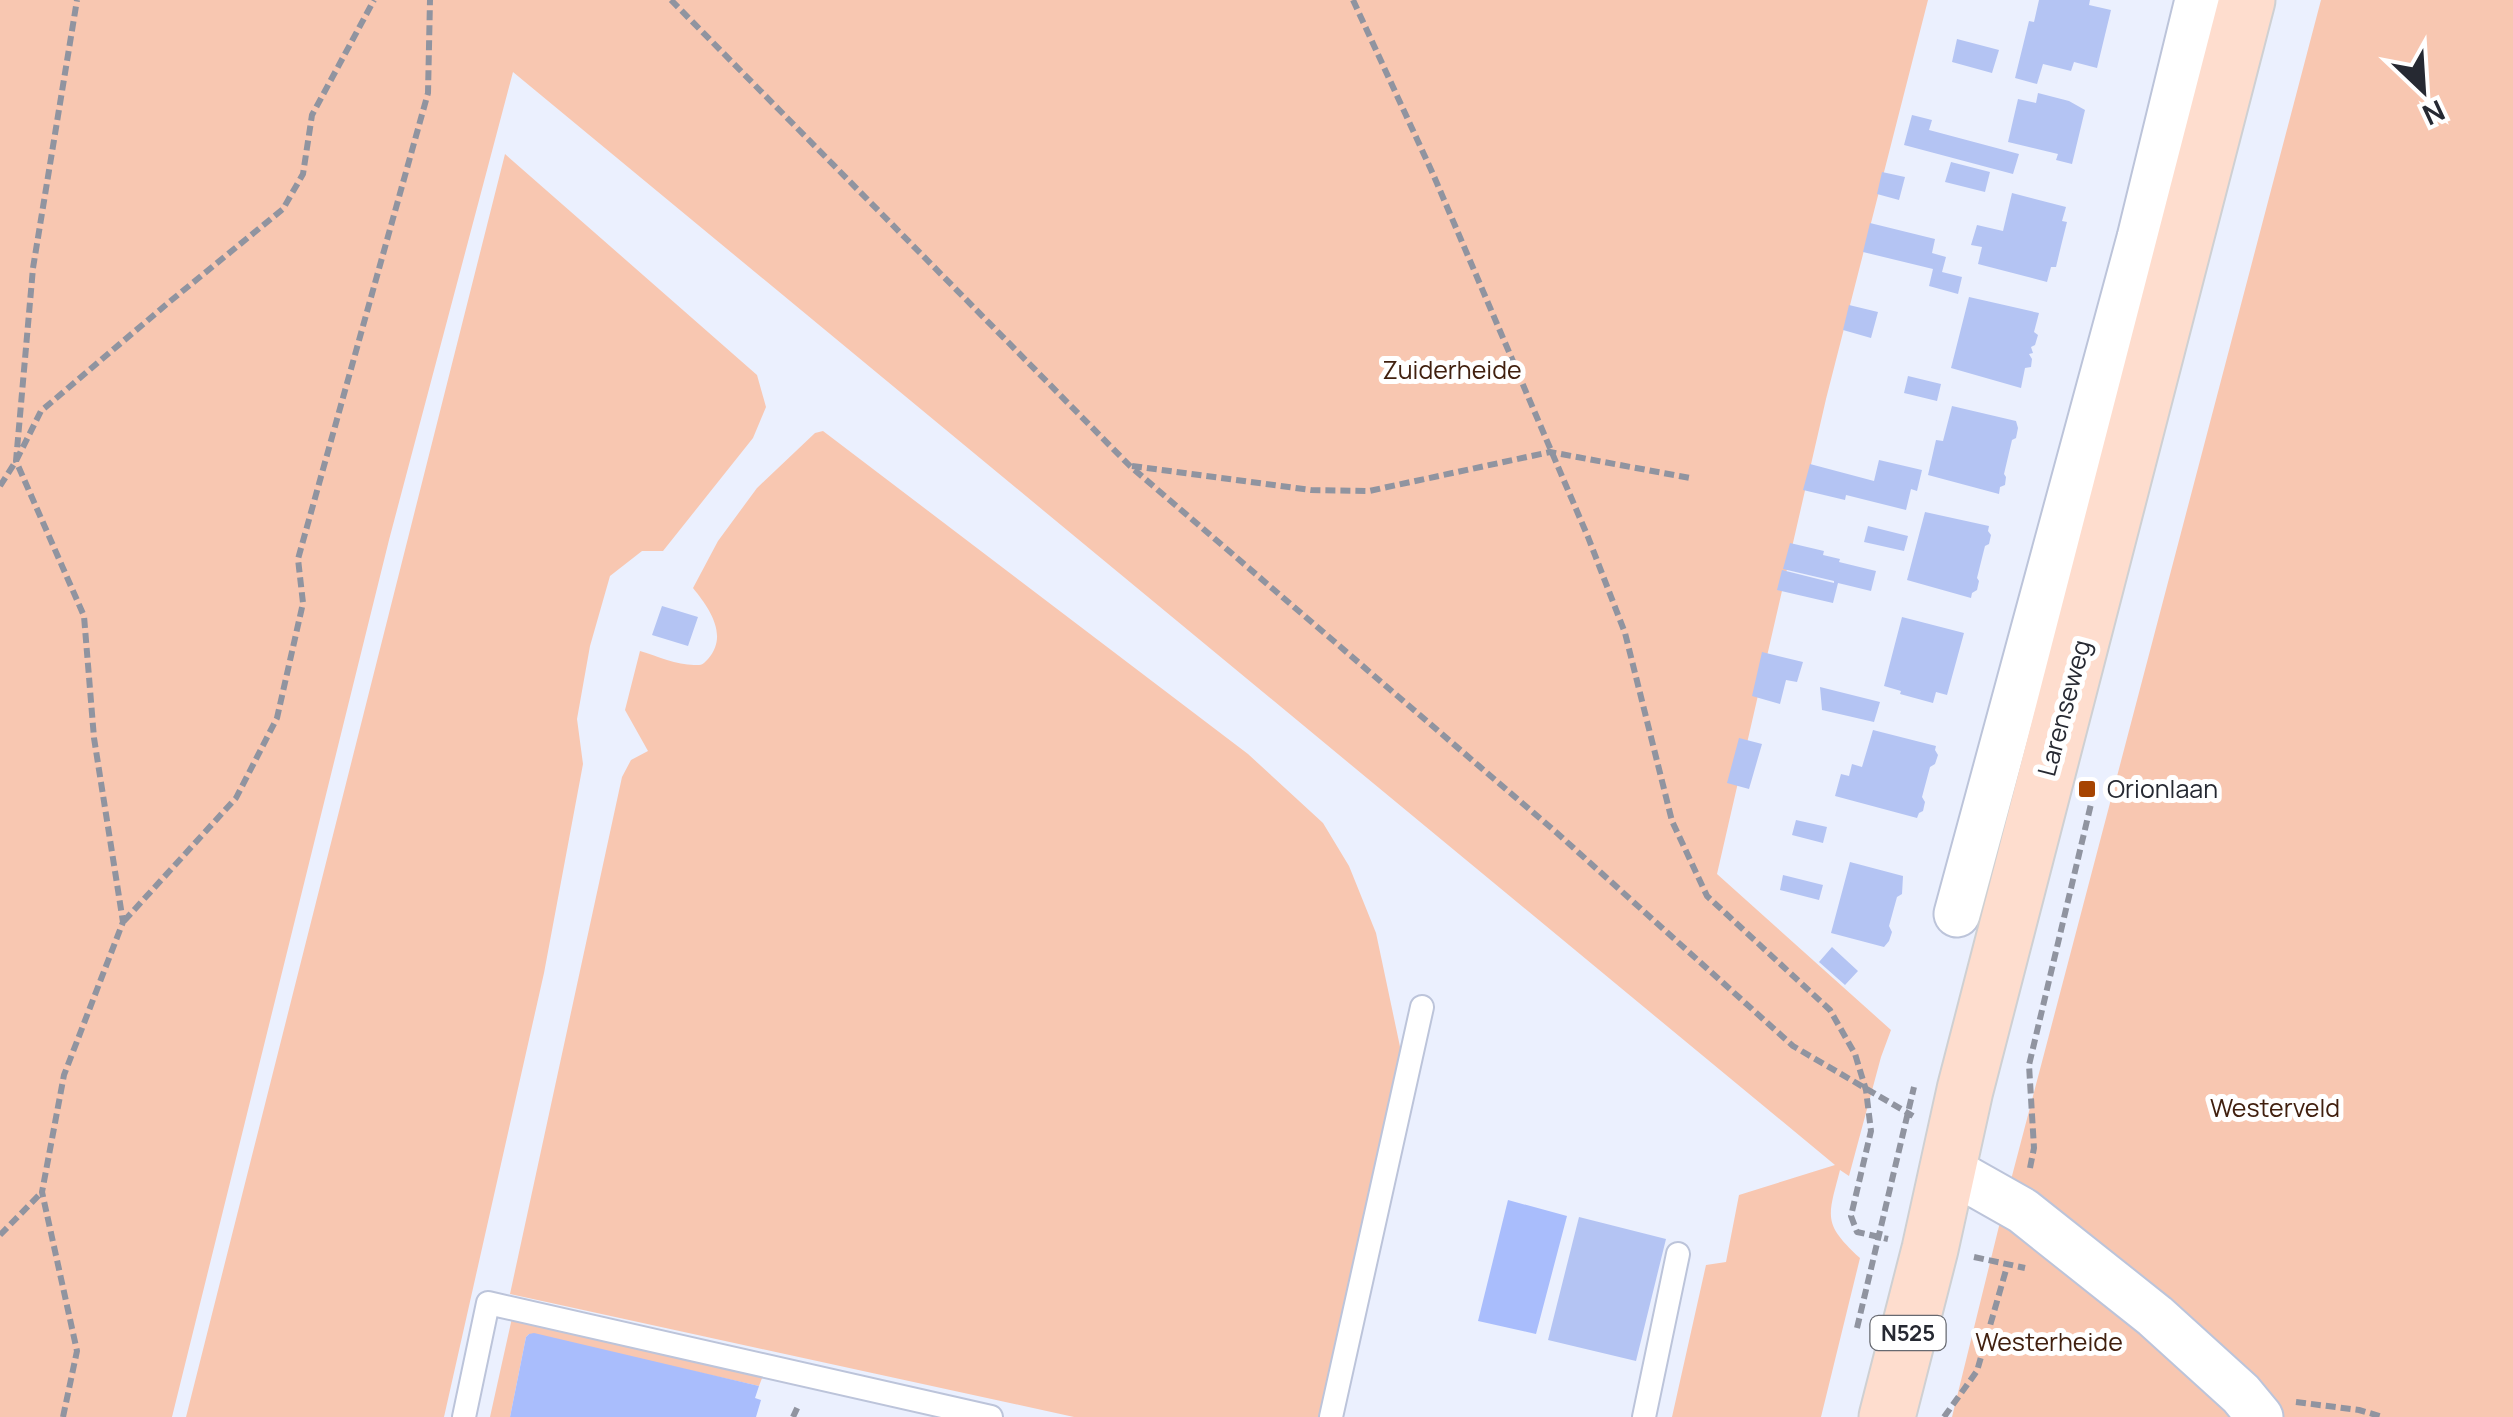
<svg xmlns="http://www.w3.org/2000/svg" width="2513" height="1417" font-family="Manrope,sans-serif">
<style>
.green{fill:#f8c7b1}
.water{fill:#a9bdfc}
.building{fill:#b4c4f3}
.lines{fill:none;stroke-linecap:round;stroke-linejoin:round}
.service-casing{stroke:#bcc4da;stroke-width:26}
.minor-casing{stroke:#bcc4da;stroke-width:49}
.primary-casing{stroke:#cfd0d2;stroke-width:59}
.path{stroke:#9094a0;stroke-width:6;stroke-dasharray:10 5;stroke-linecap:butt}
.service{stroke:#fff;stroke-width:22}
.minor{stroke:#fff;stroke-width:45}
.primary{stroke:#feddce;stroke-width:55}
.poi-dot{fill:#a64401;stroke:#fff;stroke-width:4}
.labels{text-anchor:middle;stroke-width:10;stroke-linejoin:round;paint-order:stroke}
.shield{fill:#fff;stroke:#676970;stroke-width:2.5}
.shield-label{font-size:22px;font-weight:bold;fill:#262932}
.park-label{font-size:25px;fill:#41200f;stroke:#fff}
.street-label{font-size:25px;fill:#262932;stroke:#fff}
.poi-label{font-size:25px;fill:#262932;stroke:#fff;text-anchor:start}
</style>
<rect width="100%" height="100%" fill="#ebf0fe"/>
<path class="green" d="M0,0H1928L1826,399L1717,874L1891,1030L1881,1057L1849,1176L1840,1170C1828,1217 1822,1223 1860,1258L1821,1417H1672L1706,1265L1726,1262L1739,1195L1835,1165L513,72L389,540L172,1417H0Z
M2321,0H2513V1417H1952L2002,1214Z
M505,154L757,375L766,407L753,438L663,551H642L610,576L590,646L577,719L583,764L544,973L444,1417H186Z
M823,431L1248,754L1323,823L1349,866L1376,933L1406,1075L1319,1417H1074L510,1294L622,777L631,760L648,751L625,710L640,651C657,656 677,665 694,665C703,665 702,665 708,659C729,635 709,608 693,588L718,541L757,488L815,433Z
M512,1318L764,1373L759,1386L529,1334L526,1337L510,1417H490Z"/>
<path class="water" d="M1508,1200L1567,1216L1536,1334L1478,1321Z
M534,1333L759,1386L755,1398L761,1400L756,1417H510L526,1337L529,1334Z"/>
<path class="building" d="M2039,0H2090L2089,5L2111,10L2097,68L2074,62L2071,71L2043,64L2037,84L2015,78L2029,21L2034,22Z
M1957,39L1999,50L1992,73L1952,62Z
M2038,93L2069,101L2085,110L2072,164L2056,160L2058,154L2008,142L2018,99L2036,103Z
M1912,115L1932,120L1929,130L2019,154L2013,174L1904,145Z
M1951,162L1990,172L1985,192L1945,182Z
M1882,172L1905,177L1899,200L1877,194Z
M2012,193L2066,207L2062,221L2067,222L2061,246L2056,267H2051L2047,282L1978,264L1982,247L1971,245L1977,225L2003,231Z
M1870,223L1935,239L1932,253L1946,257L1942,272L1962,277L1958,294L1929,286L1933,269L1863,252Z
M1969,297L2039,313L2034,332L2038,335L2035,345L2031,347L2033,353L2029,354L2032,359L2031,367L2025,368L2021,388L1951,368Z
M1849,305L1878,312L1871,338L1843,330Z
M1908,376L1941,384L1937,401L1904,393Z
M1952,406L2016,421L2018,428L2016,438L2012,440L2004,474L2006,477L2005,485L2000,487L1999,494L1928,475L1936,440L1943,441Z
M1879,460L1922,470L1917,491L1911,489L1906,510L1846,495L1845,500L1803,490L1810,464L1874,481Z
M1925,512L1989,526L1988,531L1991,535L1989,544L1985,546L1977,578L1979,581L1977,590L1972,593L1971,598L1907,580Z
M1868,526L1908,536L1904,551L1864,542Z
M1790,543L1824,551L1823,555L1840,559L1839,562L1876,571L1871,591L1838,583L1833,603L1777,590L1782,570L1834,583V581L1783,569Z
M662,606L698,617L688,646L652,635Z
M1902,617L1964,633L1947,695L1936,692L1933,703L1900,694L1901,691L1884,686Z
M1762,652L1803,662L1797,682L1786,680L1780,704L1752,696Z
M1820,687L1880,702L1874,722L1822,710Z
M1873,730L1936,746L1935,750L1938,755L1935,764L1930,767L1922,797L1925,802L1923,811L1919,813L1917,818L1835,796L1841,774L1849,776L1852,764L1862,767Z
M1739,738L1762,744L1749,789L1727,783Z
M1796,820L1827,827L1823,843L1792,835Z
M1850,862L1903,876L1902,894L1897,897L1889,926L1892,932L1889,941L1884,947L1831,933Z
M1783,875L1823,885L1819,900L1780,890Z
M1832,947L1858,971L1845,985L1819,962Z
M1579,1217L1666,1239L1636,1361L1548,1340Z"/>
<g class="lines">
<g class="service-casing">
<path id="service" d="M464,1417L488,1303L991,1417
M1331,1417L1422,1007
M1644,1417L1678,1254"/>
</g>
<g class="minor-casing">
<path id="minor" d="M1957,914L2140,238L2198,0
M1947,1168L2023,1211L2155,1316L2241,1394L2260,1417"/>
</g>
<g class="primary-casing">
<path id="primary" d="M1887,1417L1930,1249L1965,1090L2247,0"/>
</g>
<path class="path" d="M671,0L1130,466L1557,833L1793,1046L1913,1116
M1353,0L1433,174L1588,537L1625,633L1672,821L1707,896L1830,1010L1855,1054L1866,1090L1871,1131L1851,1216L1857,1232L1888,1239
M1132,466L1311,490L1369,491L1550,452L1690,478
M0,486L16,461L41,411L168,303L283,209L303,174L312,115L374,0
M124,921L236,798L277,718L303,603L298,559L428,93L430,0
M2030,1168L2034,1148L2029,1065L2091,804
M0,1235L41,1193
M1974,1257L2025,1268
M1857,1328L1914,1087
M2296,1402L2359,1410L2383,1417
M63,1417L77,1351L42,1192L64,1075L123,922L94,738L84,616L16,461L33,268L77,0
M793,1417L799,1404
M1944,1417L1977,1371L2008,1263"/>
<use href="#service" class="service"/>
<use href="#minor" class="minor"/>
<use href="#primary" class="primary"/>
</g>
<rect class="poi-dot" x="2077" y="779" width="20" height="20" rx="5"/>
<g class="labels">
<rect class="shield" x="1870.5" y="1316" width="75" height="34" rx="8"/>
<g class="shield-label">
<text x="1908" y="1341">N525</text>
</g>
<g class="park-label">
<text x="1452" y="379">Zuiderheide</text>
<text x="2275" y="1117">Westerveld</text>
<text x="2049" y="1351">Westerheide</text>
</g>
<g class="street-label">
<text transform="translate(2064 708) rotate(-75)" y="9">Larenseweg</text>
</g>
<g class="poi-label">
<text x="2107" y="798">Orionlaan</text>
</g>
</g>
<g transform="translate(2423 90) rotate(155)" stroke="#ffffff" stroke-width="8" paint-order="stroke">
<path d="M0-8L18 38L0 25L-18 38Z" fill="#262932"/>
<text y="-15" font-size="28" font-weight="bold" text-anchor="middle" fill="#262932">N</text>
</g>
</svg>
